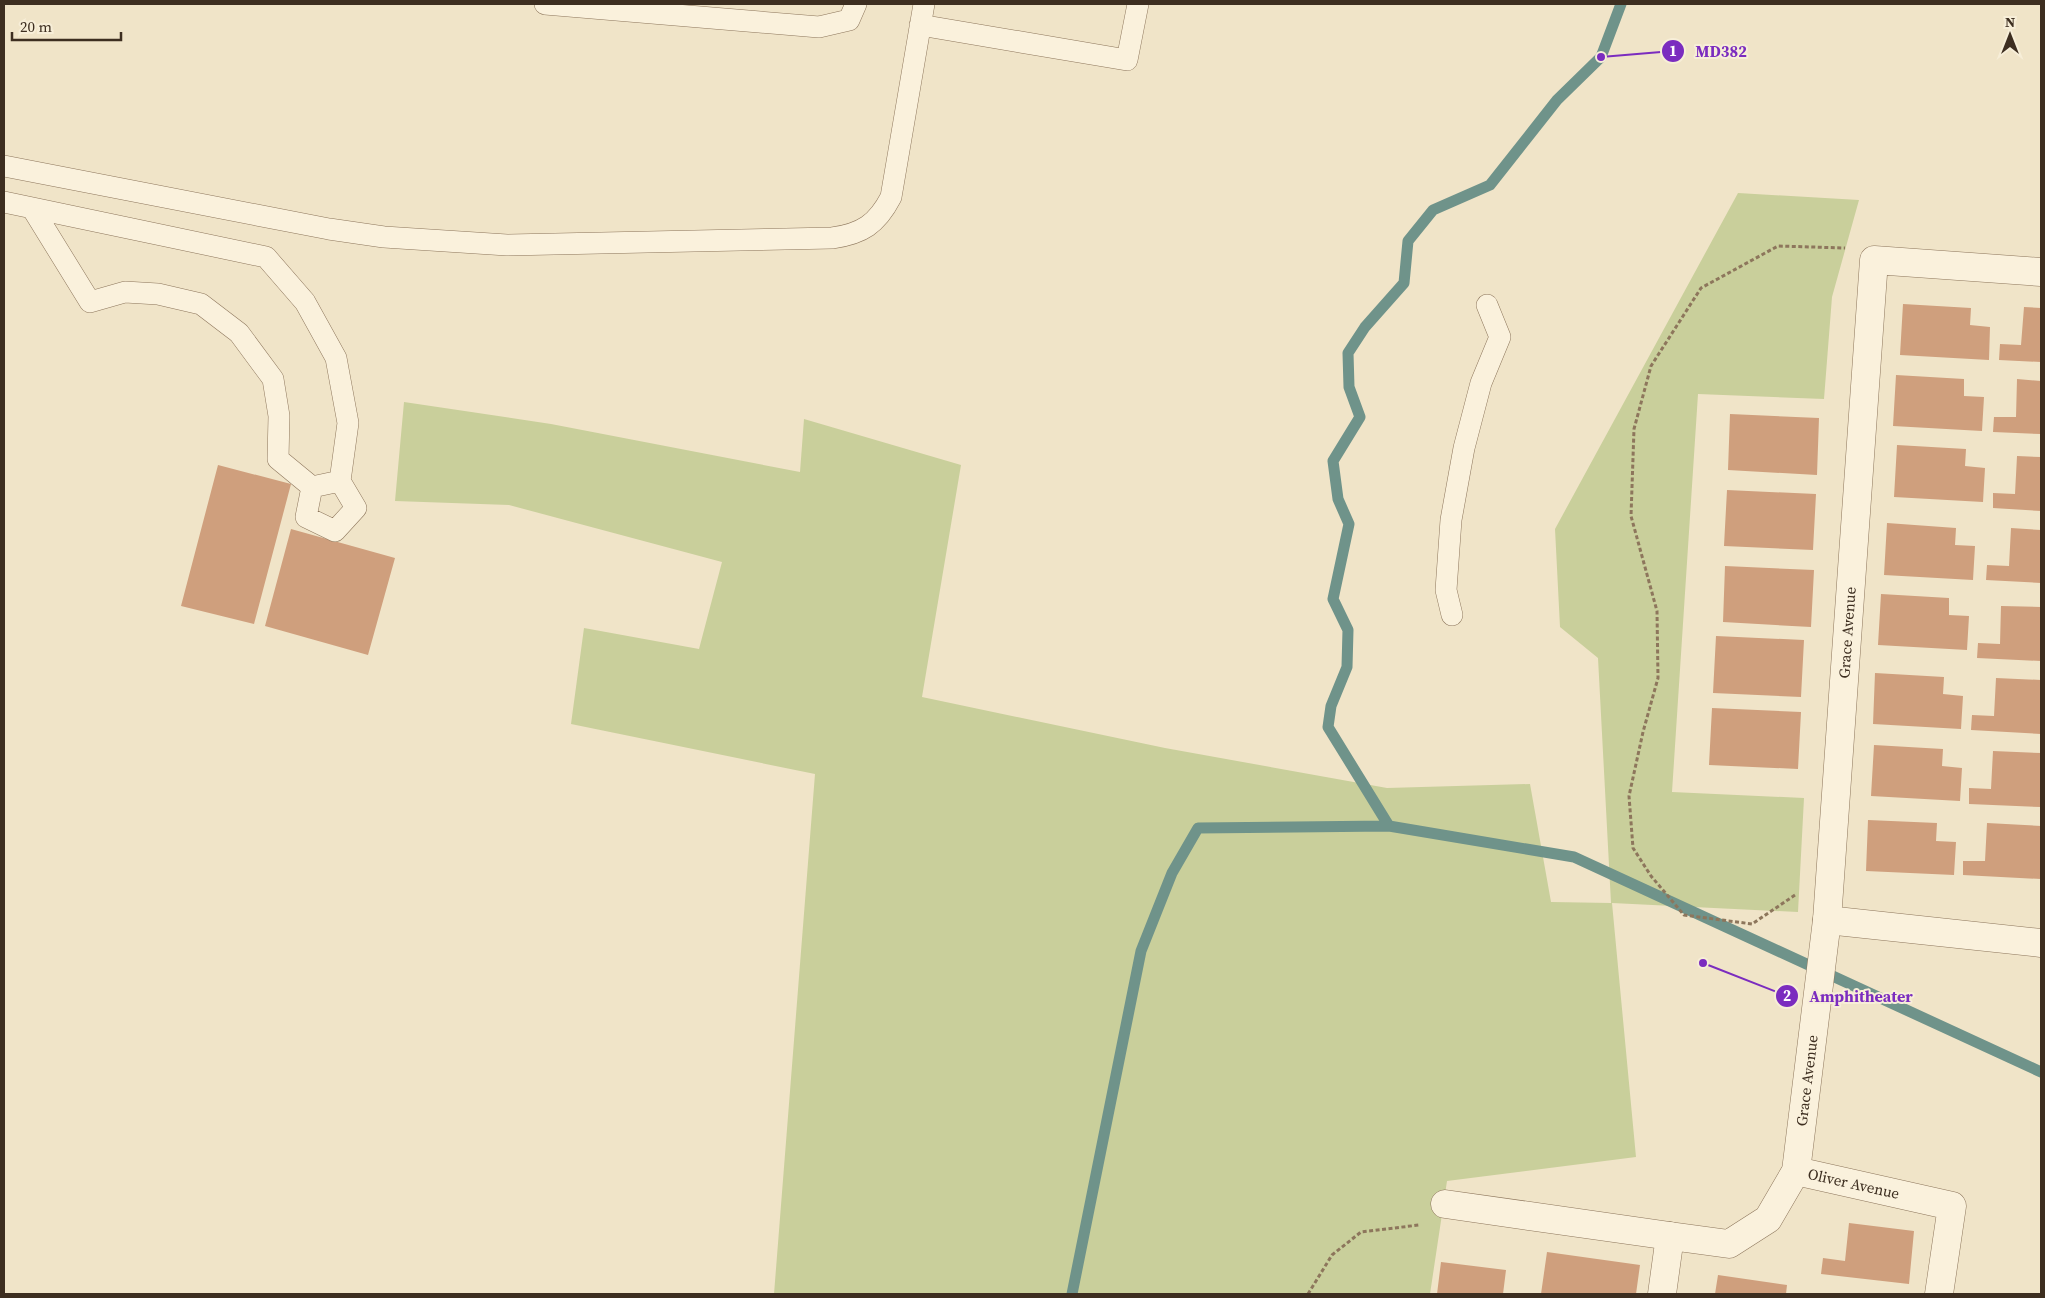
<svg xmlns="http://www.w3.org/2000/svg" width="2045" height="1298" font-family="'Source Serif 4',serif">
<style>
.green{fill:#c9cf9b}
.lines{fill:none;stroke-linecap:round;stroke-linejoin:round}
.stream{stroke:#6f938a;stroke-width:11}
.building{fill:#cf9f7d}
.lane-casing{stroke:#8d765c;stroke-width:22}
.street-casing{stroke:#8d765c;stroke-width:29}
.path{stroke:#8d765c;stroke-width:3;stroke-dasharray:4 2.5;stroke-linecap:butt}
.lane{stroke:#faf1dc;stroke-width:21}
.street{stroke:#faf1dc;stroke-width:28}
.labels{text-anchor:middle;stroke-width:4;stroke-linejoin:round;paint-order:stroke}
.street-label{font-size:15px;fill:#3d2e20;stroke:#f7eed8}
.leader{fill:none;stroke:#7b2cbf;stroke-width:2}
.callout-dot{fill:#7b2cbf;stroke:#f7eed8;stroke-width:2}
.mark-label{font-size:15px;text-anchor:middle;font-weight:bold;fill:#fff}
.callout-label{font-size:16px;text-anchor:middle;font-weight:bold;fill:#7b2cbf;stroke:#f7eed8;stroke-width:4;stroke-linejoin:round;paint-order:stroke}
</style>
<rect width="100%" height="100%" fill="#f0e4c8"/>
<path class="green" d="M1738,193L1859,200L1832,297L1824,399L1698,394L1672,792L1804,798L1798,912L1612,903L1636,1157L1447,1181L1430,1294H774L815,774L571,724L584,628L699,649L722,562L509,505L395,501L404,402L551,424L800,472L804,419L961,465L922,697L1165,748L1387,788L1530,784L1551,902L1611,903L1598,658L1560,627L1555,529Z"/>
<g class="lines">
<path class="stream" d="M1621,4L1601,57L1557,100L1490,185L1433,210L1408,241L1404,283L1365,327L1348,353L1349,387L1360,417L1333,461L1338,499L1349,524L1333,599L1348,630L1347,667L1331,706L1328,727L1389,826L1574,857L2041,1072
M1072,1294L1141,951L1172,873L1198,828L1389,826"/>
</g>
<path class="building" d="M1903,304L1971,308L1970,325L1990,327L1989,360L1900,355Z
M2024,307L2041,308V362L1999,360L2000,344L2021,345Z
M1896,375L1964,379V396L1984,397L1982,431L1893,426Z
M2017,379L2041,381V434L1993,432L1994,417H2016Z
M1730,414L1819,418L1817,475L1728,470Z
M1897,445L1966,449L1965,466L1985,468L1983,502L1894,497Z
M2017,456L2041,457V511L1993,508V493L2015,494Z
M218,465L291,484L254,624L181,606Z
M1727,490L1816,494L1813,550L1724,546Z
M1887,523L1956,528L1955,545L1975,546L1973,580L1884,575Z
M2011,528L2041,530V583L1986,580L1987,565L2009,566Z
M291,529L395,558L368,655L265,626Z
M1725,566L1814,570L1811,627L1723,622Z
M1881,594L1949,598V615L1969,616L1967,650L1878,645Z
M2001,606L2041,607V661L1977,658L1978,643L2000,644Z
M1716,636L1804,640L1801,697L1713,693Z
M1875,673L1944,677L1943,694L1963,696L1961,729L1873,724Z
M1996,678L2041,680V734L1971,730L1972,715L1994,716Z
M1712,708L1801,712L1798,769L1709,765Z
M1874,745L1943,749L1942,766L1962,768L1960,801L1871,796Z
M1993,751L2041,753V807L1969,804V788L1991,789Z
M1868,820L1937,823L1936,841L1956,842L1954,875L1866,871Z
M1987,823L2041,826V879L1963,875V861H1985Z
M1849,1223L1914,1231L1909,1284L1821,1274L1823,1258L1845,1261Z
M1547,1252L1640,1265L1636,1294H1541Z
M1441,1262L1506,1270L1503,1294H1437Z
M1718,1275L1787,1285L1786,1294H1715Z"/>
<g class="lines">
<g class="lane-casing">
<path id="lane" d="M545,4L819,27L849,20L856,4
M920,25L1127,60L1138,4
M4,166L329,229L384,237L507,245L832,238C862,234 877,224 891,197L924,4
M4,202L266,257L305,302L336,358L348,423L340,481L356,508L335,531L306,517L312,487L340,481
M32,208L90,302L125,292L158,294L201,304L239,333L273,379L279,416L278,459L312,487
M1452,615L1446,590L1451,520L1464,448L1481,383L1500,337L1487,305"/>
</g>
<g class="street-casing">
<g id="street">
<path d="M1827,920L2041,943"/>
<path id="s1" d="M1796,1171L1952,1206L1939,1294"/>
<path d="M1445,1204L1670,1236"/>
<path id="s2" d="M1662,1294L1670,1236L1729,1244L1768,1219L1796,1171L1827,920L1874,260L2041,272"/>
</g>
</g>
<path class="path" d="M1795,895L1752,924L1684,915L1651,876L1633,848L1629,796L1643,732L1658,678L1657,611L1631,516L1634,429L1651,366L1701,288L1778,246L1845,248
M1308,1294L1332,1255L1361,1232L1419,1225"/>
<use href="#lane" class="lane"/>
<use href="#street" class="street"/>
</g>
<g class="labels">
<g class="street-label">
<text dy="5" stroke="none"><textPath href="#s2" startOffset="761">Grace Avenue</textPath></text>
<text dy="5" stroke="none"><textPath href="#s2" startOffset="311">Grace Avenue</textPath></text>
<text dy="5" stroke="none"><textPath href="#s1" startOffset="59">Oliver Avenue</textPath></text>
</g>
</g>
<path class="leader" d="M1601 57L1673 51M1703 963L1787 996"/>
<g class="callout-dot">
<circle cx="1601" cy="57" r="5"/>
<circle cx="1703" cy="963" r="5"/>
<circle cx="1673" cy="51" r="12"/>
<circle cx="1787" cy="996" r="12"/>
</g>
<g class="mark-label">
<text x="1673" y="56">1</text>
<text x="1787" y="1001">2</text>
</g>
<g class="callout-label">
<text x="1721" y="57">MD382</text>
<text x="1861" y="1002">Amphitheater</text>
</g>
<rect width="2045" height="1298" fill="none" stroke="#3d2e20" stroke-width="10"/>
<g transform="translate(2010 35)" stroke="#f7eed8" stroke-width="4" paint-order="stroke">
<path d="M0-4L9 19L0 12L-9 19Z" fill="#3d2e20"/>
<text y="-8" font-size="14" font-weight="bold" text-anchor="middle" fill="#3d2e20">N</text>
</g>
<path d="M12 32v8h109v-8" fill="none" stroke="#3d2e20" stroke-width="2.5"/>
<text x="20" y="32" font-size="15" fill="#3d2e20" stroke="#f7eed8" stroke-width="4" paint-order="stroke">20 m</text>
</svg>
